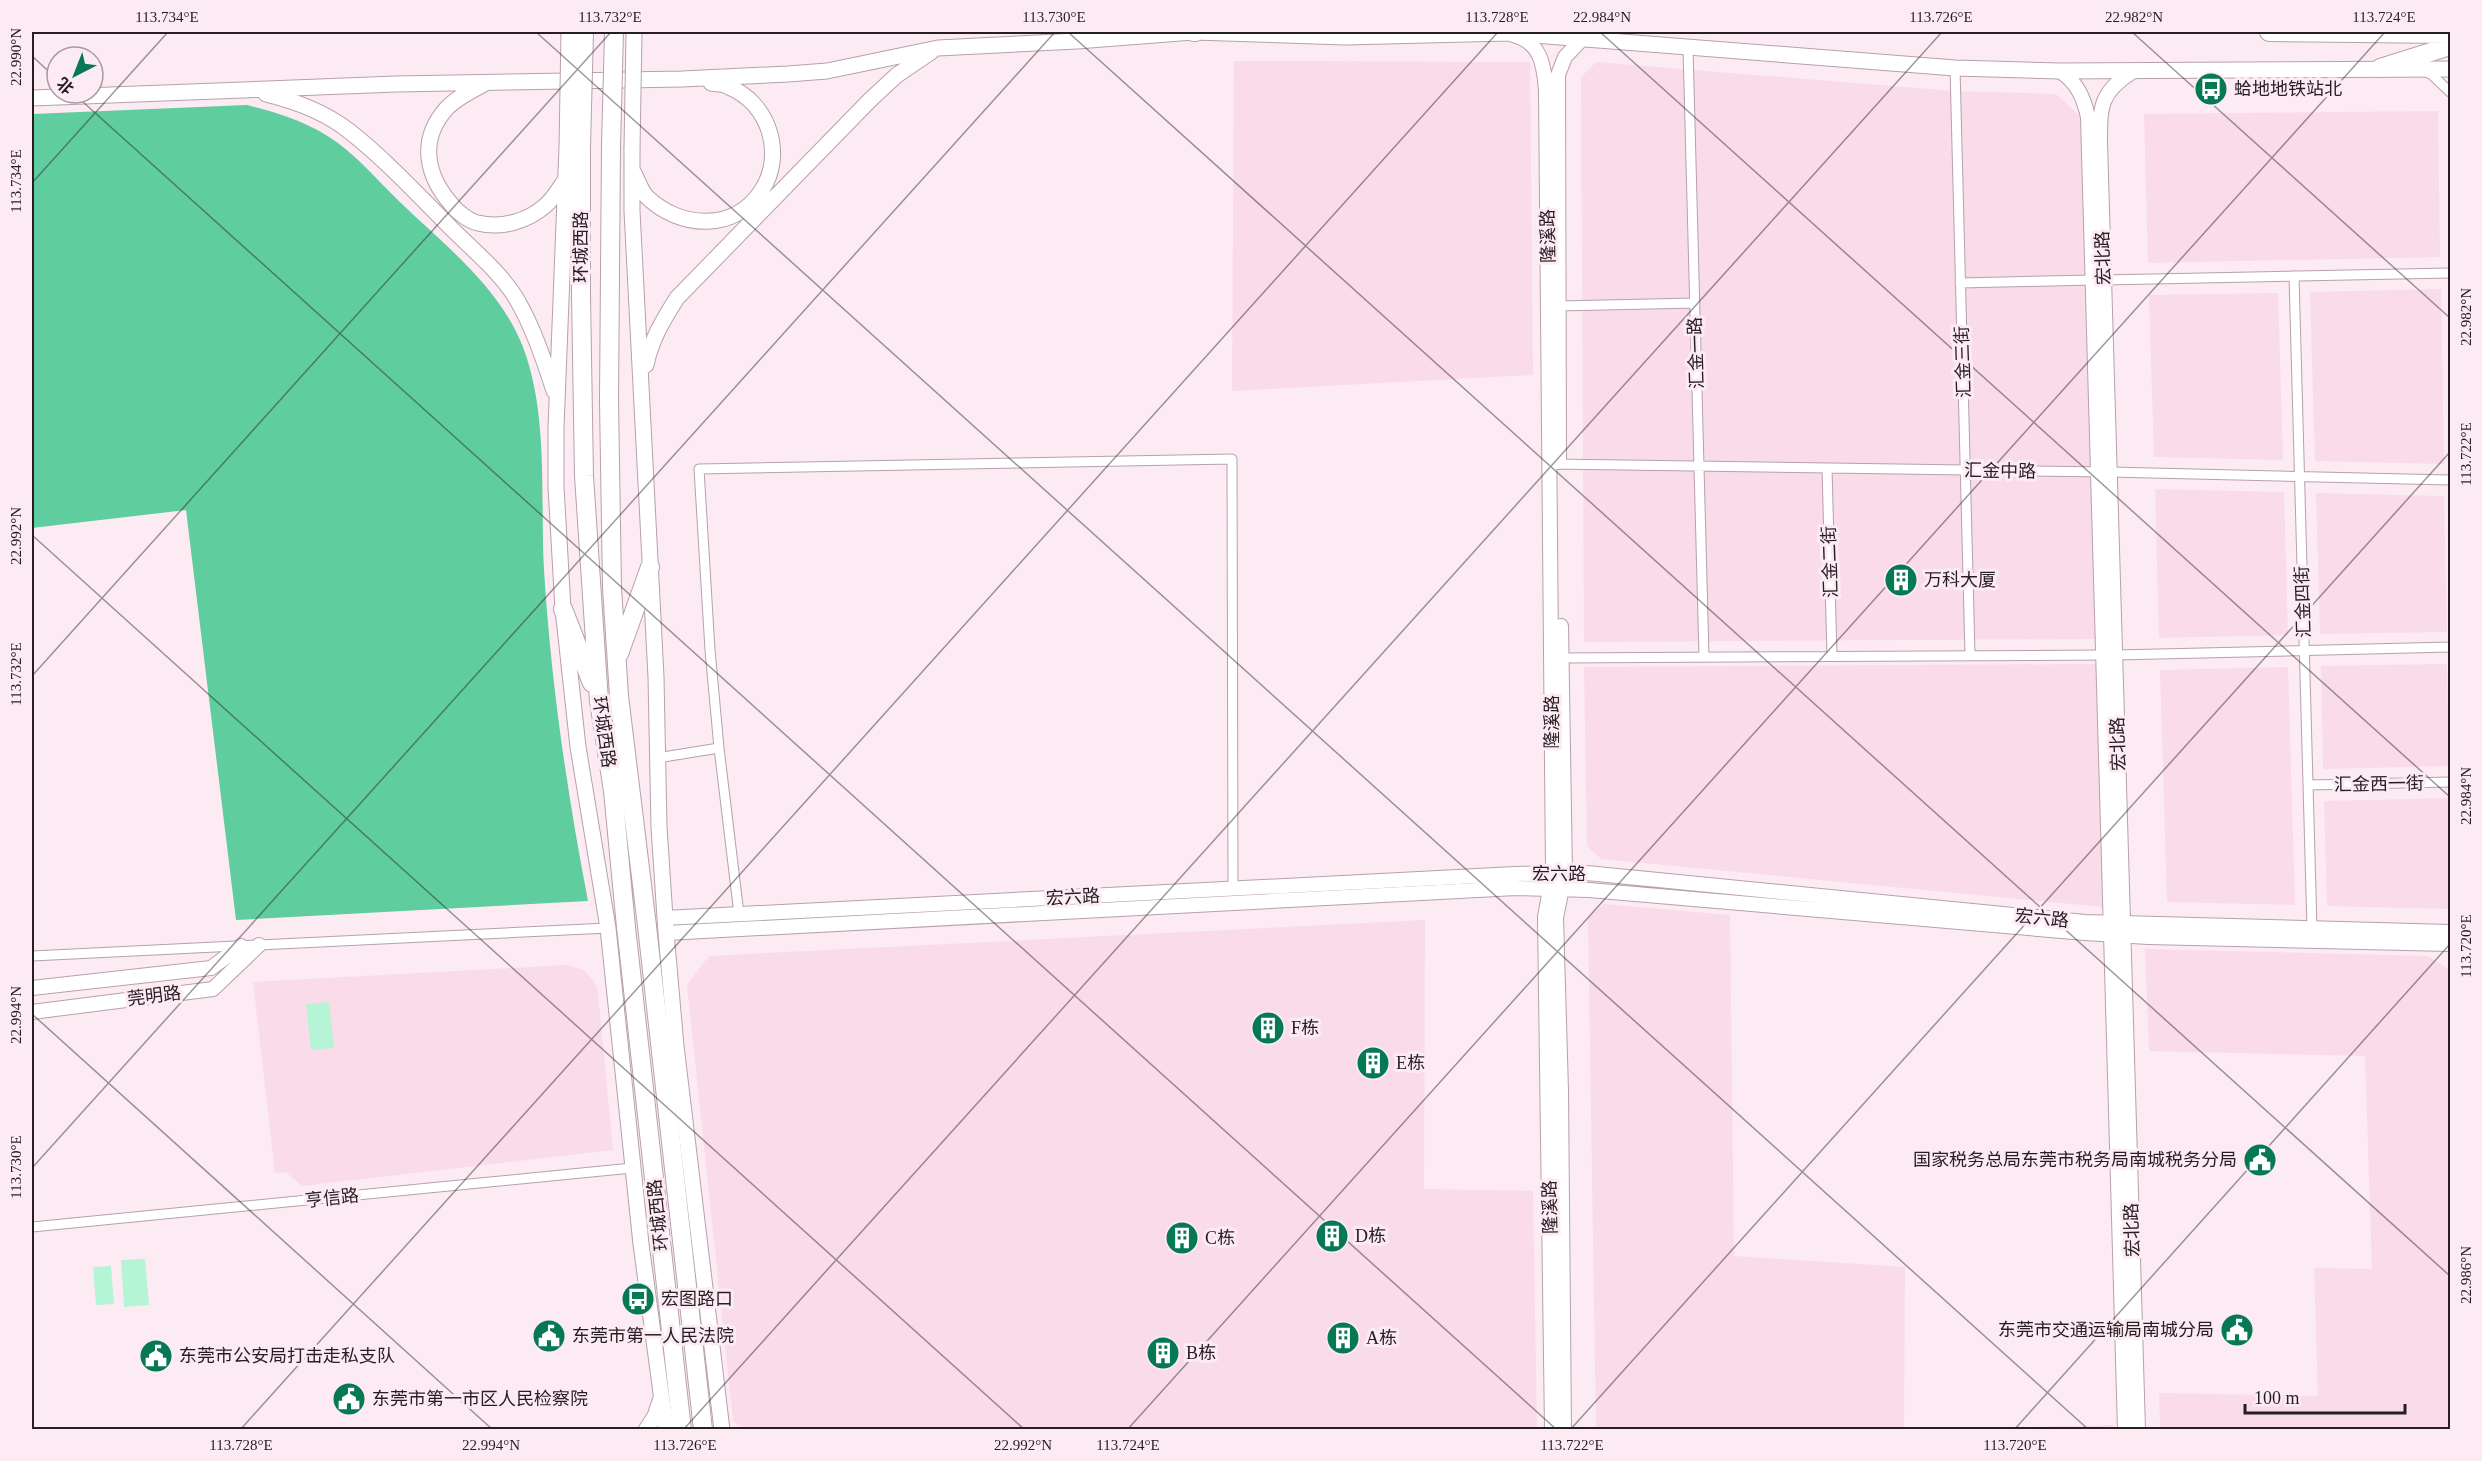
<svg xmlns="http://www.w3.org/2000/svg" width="2482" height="1461" font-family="'Times New Roman','Noto Sans SC',serif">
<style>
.built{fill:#f9dbea}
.green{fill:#b5f4d5}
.forest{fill:#5fcd9e}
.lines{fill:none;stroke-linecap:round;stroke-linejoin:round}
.street-casing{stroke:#b6a1ac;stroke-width:11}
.secondary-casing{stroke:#b6a1ac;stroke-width:16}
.primary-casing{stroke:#b6a1ac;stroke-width:17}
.highway-casing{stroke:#b6a1ac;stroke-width:20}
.street{stroke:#fff;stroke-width:9}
.secondary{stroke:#fff;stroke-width:14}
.primary{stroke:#fff;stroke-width:15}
.highway{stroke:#fff;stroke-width:18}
.primary-bridge-casing{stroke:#b6a1ac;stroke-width:17;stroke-linecap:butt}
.highway-bridge-casing{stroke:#b6a1ac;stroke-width:20;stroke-linecap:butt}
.primary-bridge{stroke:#fff;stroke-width:15}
.highway-bridge{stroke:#fff;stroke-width:18}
.ticks{fill:none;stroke:#261e22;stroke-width:1.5;stroke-opacity:0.45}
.labels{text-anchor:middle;stroke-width:6;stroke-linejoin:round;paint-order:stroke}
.poi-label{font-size:18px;fill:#261e22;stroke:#fdebf4;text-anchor:start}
.street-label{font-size:18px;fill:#261e22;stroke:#fdebf4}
.neatline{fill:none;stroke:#261e22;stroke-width:2}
.ticks-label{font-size:15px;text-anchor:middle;fill:#261e22}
</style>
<rect width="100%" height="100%" fill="#fdebf4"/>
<path class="built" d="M1234,61L1530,62L1533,375L1232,391Z
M1596,62L1954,91L2056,94L2082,118L2097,639L1584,642L1581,77Z
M2438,111L2440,257L2148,263L2144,114Z
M2441,289L2444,464L2315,461L2310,292Z
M2278,293L2283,460L2154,457L2149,295Z
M2155,489L2284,492L2288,635L2159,638Z
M2316,493L2444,496L2447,632L2320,634Z
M2097,664L2103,907L1601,859L1587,846L1584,667Z
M2447,664L2449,766L2323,769L2321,666Z
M2288,667L2295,905L2167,902L2160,670Z
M2450,798V909L2327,906L2324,801Z
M1604,904L1730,915L1734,1256L1905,1267L1904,1429H1596L1588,917Z
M1425,920L1424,1189L1533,1191L1537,1429L746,1430L733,1421L687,985L709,956Z
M2145,949L2428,956L2450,970V1429H2160L2159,1393L2318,1396L2314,1268L2372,1269L2365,1056L2149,1051Z
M566,965L584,970L596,984L598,993L613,1150L302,1186L286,1172L275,1173L253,982Z
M2113,1425V1430L1957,1429L2030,1427Z"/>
<path class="green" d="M329,1002L334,1048L311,1050L306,1004Z
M145,1259L149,1305L124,1307L121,1260Z
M111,1266L114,1304L96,1305L93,1267Z"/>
<path class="forest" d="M247,105C279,113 311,123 338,143C361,160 381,184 402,204C447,247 500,288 523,347C549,416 540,498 544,570C551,682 567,792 588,901L236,920L186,510L32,528V114Z"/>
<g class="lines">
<g class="street-casing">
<path id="street" d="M1688,48L1704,657
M1955,68L1970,655
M2425,72L2431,74L2450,92
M2294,276L2312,929
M2104,280L2450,273
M1960,283L2093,280
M1559,306L1695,303
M1553,464L2110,472L2450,480
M1827,468L1832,656
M2116,655L2450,647
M1561,658L2103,655
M657,758L719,748
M2308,785L2450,782
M739,914L719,748L710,650L699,469L1232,459L1233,888
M32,956L608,928
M32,1227L632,1168"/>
</g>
<g class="secondary-casing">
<path id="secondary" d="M1513,35C1541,42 1544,65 1546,90L1553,873L1545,917L1552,1430
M2059,71C2077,81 2084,99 2088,117L2125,1430
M2132,72C2100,92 2100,107 2100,142L2138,1430
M1559,462L1558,75L1565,57L1583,38
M1561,626L1565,873L1556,918L1561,1091L1564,1430
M665,918L1515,874L1587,873L2085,922L2450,932
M666,933L1516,888L1589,890L2085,933L2148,937L2450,944
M32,988L211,968L241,946
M32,1012L213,989L259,945"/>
</g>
<g class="primary-casing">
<path id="primary" d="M484,84C471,91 456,98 446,109C418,141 427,177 452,205C457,212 469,221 478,223C502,229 528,221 546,205C554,198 560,187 566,179
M266,94C295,101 325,112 349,131C385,159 418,195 451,228C473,250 500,272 516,298C533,327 544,360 554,391
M32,98L396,84L682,79L788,74L827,71L938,48L1077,41L1193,32L1345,37L1508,33L1955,68L2059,71L2450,69
M567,147L556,428V487L563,609L578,747L608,928L641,1244L666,1430
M632,149V211L656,677L659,827L666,933L676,1046L722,1430
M634,173C638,181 641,191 647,197C680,229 735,232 762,190C785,154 769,103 729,87C724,84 717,84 711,83
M646,365C651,340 663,320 677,298L870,100L897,75L931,52
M646,1430L655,1416L661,1398"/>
</g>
<g class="highway-casing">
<path id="highway" d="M1193,32H1196
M2269,32L2450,34
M2380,68L2450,46
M581,146V295L584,476L599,701L613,791L626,927L682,1430
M611,146L609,400L612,588L619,696L647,926L703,1430
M563,609L592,683
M619,654L650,567"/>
</g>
<use href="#street" class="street"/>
<use href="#secondary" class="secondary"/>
<use href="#primary" class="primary"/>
<use href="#highway" class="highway"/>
<g class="primary-bridge-casing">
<path id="primary-bridge" d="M567,147L569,32
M632,149L634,32"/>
</g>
<g class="highway-bridge-casing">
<path id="highway-bridge" d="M581,146L584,32
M611,146L614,32"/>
</g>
<use href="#primary-bridge" class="primary-bridge"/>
<use href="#highway-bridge" class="highway-bridge"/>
</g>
<path class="ticks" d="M536,32L2089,1430M1068,32L2450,1276M1600,32L2450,797M2132,32L2450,318M32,56L57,79M73,93L1557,1430M32,183L168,32M32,535L1025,1430M32,676L611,32M32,1014L493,1430M32,1168L1055,32M240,1430L1498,32M683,1430L1942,32M1127,1430L2385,32M1570,1430L2450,452M2014,1430L2450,944"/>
<defs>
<g id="bus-disc" transform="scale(1.725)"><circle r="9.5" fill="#067954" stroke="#fdebf4"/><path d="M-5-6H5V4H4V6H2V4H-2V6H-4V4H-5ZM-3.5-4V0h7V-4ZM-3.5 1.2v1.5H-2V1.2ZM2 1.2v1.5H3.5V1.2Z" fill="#fff"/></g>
<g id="building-disc" transform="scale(1.725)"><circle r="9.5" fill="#067954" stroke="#fdebf4"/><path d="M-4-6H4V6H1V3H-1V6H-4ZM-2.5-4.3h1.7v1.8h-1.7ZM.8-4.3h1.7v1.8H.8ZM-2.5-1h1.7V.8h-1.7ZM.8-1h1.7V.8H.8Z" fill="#fff"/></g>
<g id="civic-disc" transform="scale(1.725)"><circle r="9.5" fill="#067954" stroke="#fdebf4"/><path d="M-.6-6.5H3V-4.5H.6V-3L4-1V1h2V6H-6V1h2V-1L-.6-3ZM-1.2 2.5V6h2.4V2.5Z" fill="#fff"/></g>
</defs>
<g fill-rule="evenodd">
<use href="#bus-disc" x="2211" y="89"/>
<use href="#building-disc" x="1901" y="580"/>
<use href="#building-disc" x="1268" y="1028"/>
<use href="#building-disc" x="1373" y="1063"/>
<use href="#civic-disc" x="2260" y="1160"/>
<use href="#building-disc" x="1332" y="1236"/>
<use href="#building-disc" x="1182" y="1238"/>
<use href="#bus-disc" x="638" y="1299"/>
<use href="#civic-disc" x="2237" y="1330"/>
<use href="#civic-disc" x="549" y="1336"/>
<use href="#building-disc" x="1343" y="1338"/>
<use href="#building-disc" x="1163" y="1353"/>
<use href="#civic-disc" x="156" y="1356"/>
<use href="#civic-disc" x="349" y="1399"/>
</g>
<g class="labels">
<g class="poi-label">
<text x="2234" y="95">蛤地地铁站北</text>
<text x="1924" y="586">万科大厦</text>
<text x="1291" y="1034">F栋</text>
<text x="1396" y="1069">E栋</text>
<text x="2237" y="1166" text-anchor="end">国家税务总局东莞市税务局南城税务分局</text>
<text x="1355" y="1242">D栋</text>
<text x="1205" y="1244">C栋</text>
<text x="661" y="1305">宏图路口</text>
<text x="2214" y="1336" text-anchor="end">东莞市交通运输局南城分局</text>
<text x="572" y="1342">东莞市第一人民法院</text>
<text x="1366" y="1344">A栋</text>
<text x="1186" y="1359">B栋</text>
<text x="179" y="1362">东莞市公安局打击走私支队</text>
<text x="372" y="1405">东莞市第一市区人民检察院</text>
</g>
<g class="street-label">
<text transform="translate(1548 236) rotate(-91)" y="6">隆溪路</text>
<text transform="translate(581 247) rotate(-90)" y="6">环城西路</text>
<text transform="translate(2103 258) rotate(-92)" y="6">宏北路</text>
<text transform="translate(1696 353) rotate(-92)" y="6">汇金一路</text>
<text transform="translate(1963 362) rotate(-92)" y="6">汇金三街</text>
<text transform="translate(2000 471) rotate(1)" y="6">汇金中路</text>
<text transform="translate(1830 562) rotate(-92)" y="6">汇金二街</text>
<text transform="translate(2303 602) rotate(-92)" y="6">汇金四街</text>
<text transform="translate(1552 722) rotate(-90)" y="6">隆溪路</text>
<text transform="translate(604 732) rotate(82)" y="6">环城西路</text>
<text transform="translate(2118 744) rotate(-92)" y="6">宏北路</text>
<text transform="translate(2379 784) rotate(-1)" y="6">汇金西一街</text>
<text x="1559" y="880">宏六路</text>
<text transform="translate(1073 897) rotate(-3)" y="6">宏六路</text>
<text transform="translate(2042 918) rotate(6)" y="6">宏六路</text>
<text transform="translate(154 996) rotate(-7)" y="6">莞明路</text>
<text transform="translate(332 1198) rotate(-6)" y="6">亨信路</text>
<text transform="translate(1550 1207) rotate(-91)" y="6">隆溪路</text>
<text transform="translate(658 1215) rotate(-96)" y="6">环城西路</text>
<text transform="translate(2132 1230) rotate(-92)" y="6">宏北路</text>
</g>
</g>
<rect width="2482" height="1461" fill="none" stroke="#fdebf4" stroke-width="66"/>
<g transform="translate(75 75) rotate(222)"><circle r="28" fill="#fdebf4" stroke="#a799a0" stroke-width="1.5"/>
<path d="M0-4.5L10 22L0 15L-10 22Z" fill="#067954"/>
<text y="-9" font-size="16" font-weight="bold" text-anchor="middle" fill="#261e22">北</text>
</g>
<path d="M2245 1404v9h160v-9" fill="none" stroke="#261e22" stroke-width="3"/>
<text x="2254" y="1404" font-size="18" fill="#261e22" stroke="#fdebf4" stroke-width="4.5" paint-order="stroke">100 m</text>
<rect x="33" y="33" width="2416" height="1395" class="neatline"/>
<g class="ticks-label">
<text x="167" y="22">113.734°E</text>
<text x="610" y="22">113.732°E</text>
<text x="1054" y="22">113.730°E</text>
<text x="1497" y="22">113.728°E</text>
<text x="1602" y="22">22.984°N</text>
<text x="1941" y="22">113.726°E</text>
<text x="2134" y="22">22.982°N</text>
<text x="2384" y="22">113.724°E</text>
<text transform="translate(16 57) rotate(-90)" y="5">22.990°N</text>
<text transform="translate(16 181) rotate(-90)" y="5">113.734°E</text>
<text transform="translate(2466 317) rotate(-90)" y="5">22.982°N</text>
<text transform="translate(2466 454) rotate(-90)" y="5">113.722°E</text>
<text transform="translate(16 536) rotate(-90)" y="5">22.992°N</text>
<text transform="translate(16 674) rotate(-90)" y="5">113.732°E</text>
<text transform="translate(2466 796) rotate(-90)" y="5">22.984°N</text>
<text transform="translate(2466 946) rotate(-90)" y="5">113.720°E</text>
<text transform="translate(16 1015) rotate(-90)" y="5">22.994°N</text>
<text transform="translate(16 1167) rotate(-90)" y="5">113.730°E</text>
<text transform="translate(2466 1275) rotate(-90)" y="5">22.986°N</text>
<text x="241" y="1450">113.728°E</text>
<text x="491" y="1450">22.994°N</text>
<text x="685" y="1450">113.726°E</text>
<text x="1023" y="1450">22.992°N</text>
<text x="1128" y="1450">113.724°E</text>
<text x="1572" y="1450">113.722°E</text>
<text x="2015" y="1450">113.720°E</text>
</g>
</svg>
